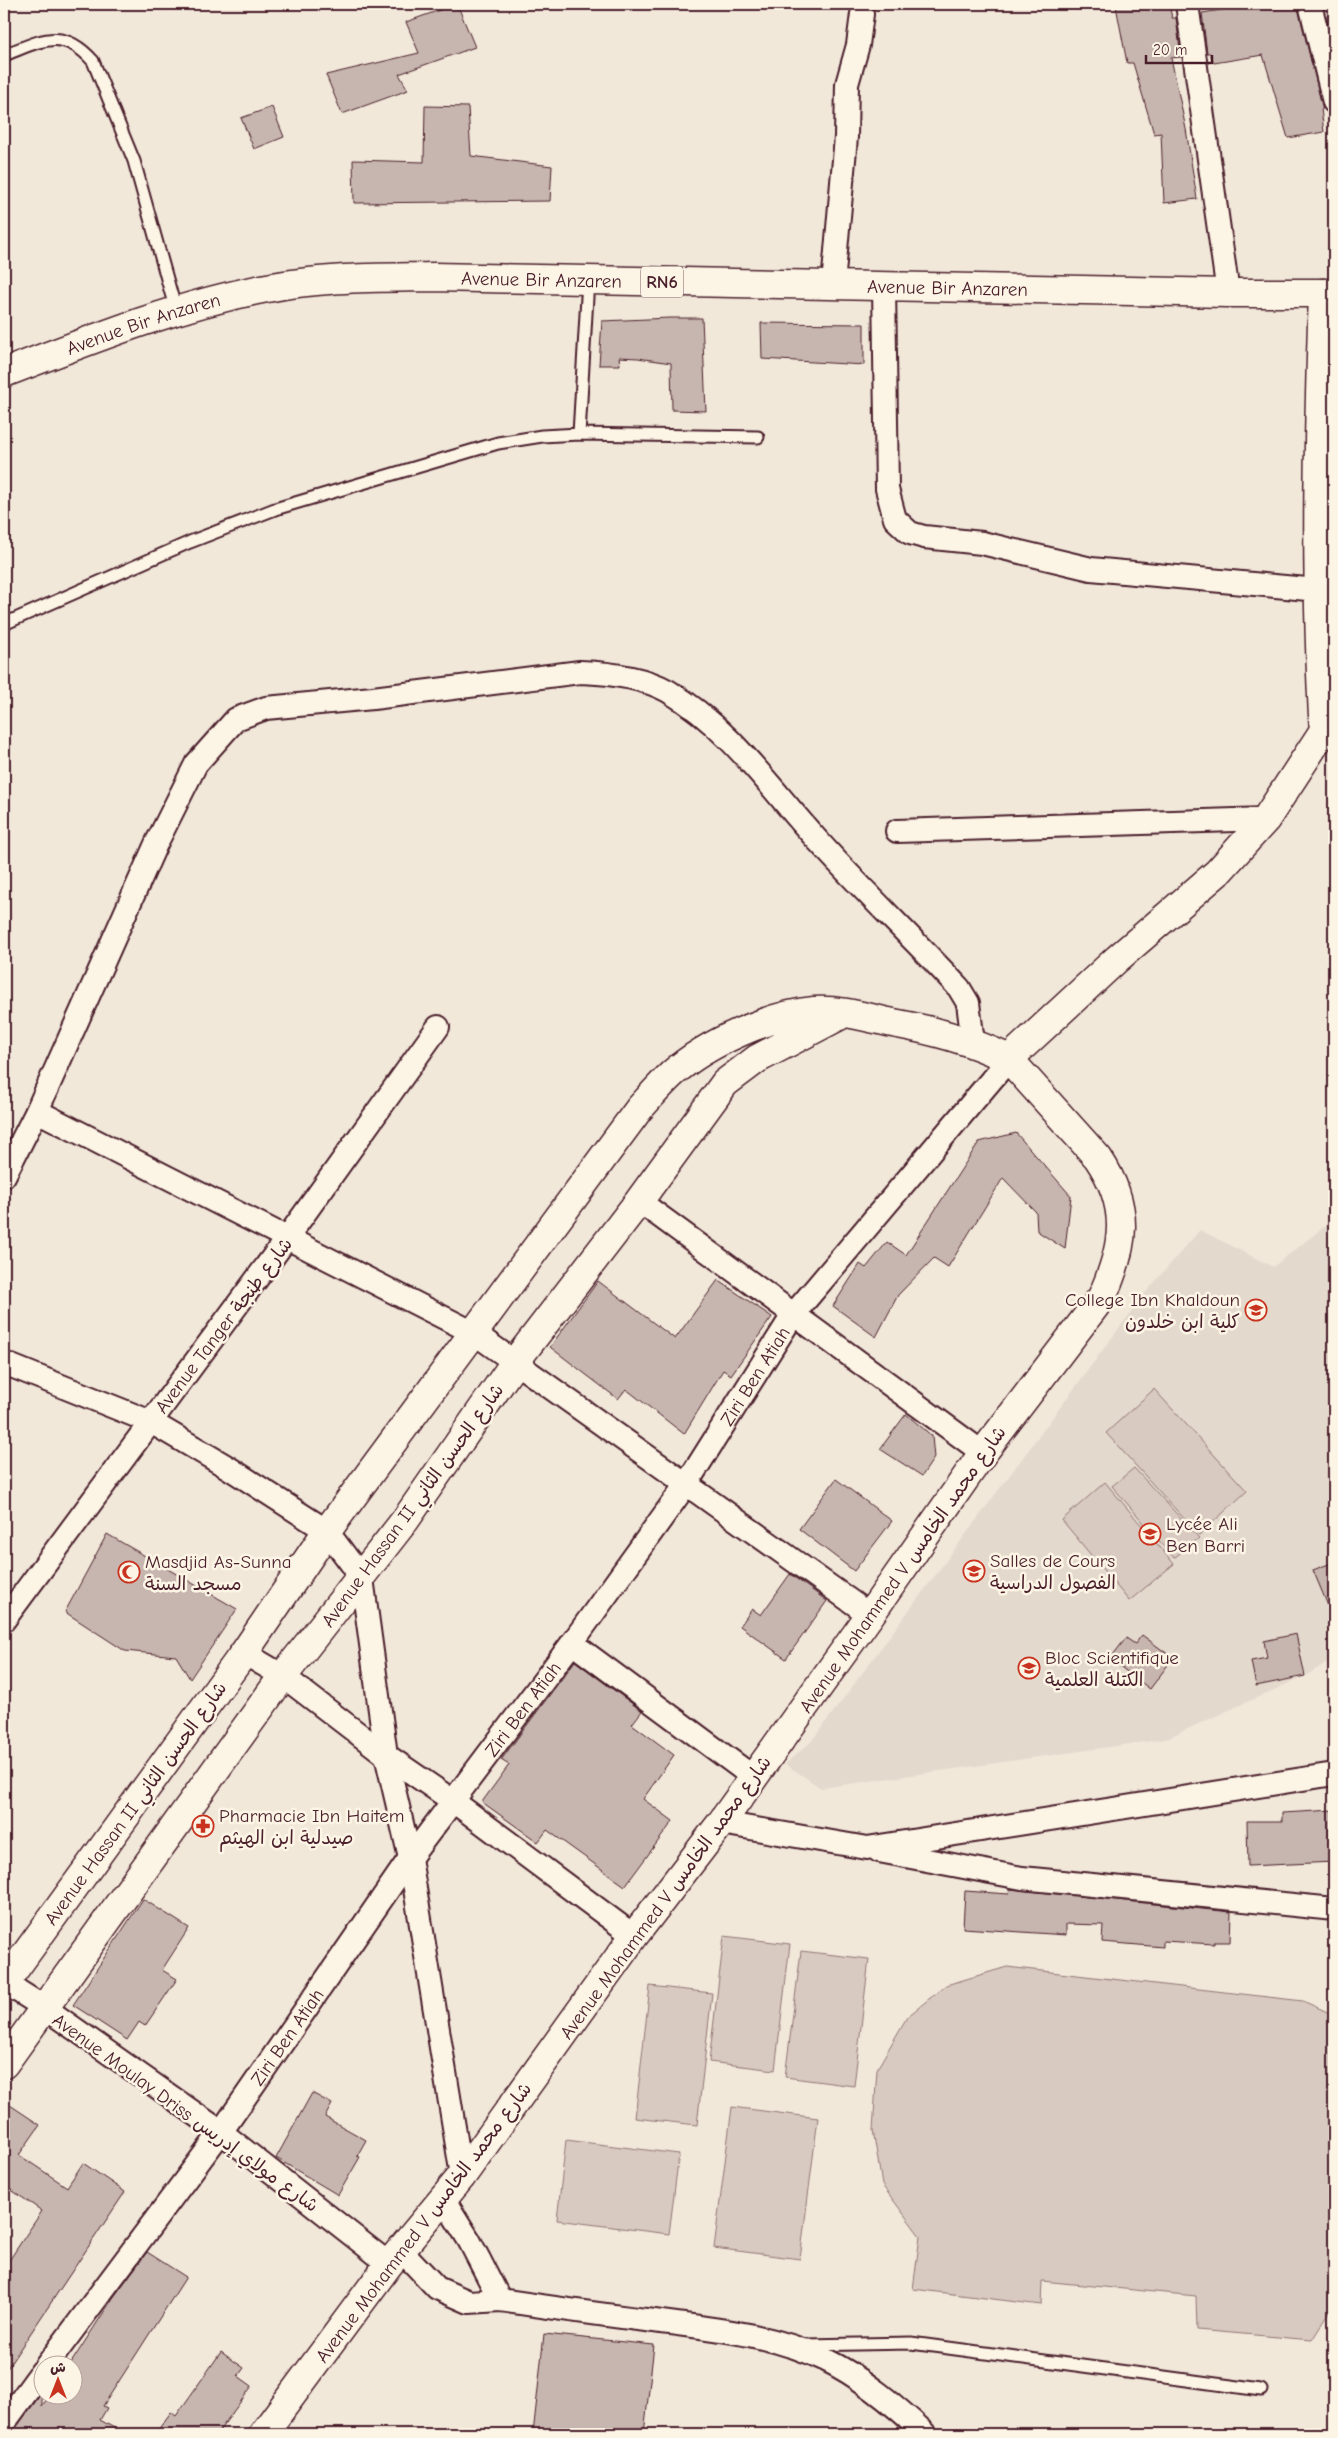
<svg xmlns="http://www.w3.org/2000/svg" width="1338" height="2438" font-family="'Comic Neue','Playpen Sans Arabic',sans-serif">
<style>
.built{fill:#e4d9cd}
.green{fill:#d8cac0;stroke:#917476}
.building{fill:#c7b6af;stroke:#4a1f2b}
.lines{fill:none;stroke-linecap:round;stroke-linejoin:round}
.lane-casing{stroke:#4a1f2b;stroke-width:15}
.street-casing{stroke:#4a1f2b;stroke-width:26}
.secondary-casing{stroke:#4a1f2b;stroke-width:31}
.primary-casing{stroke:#4a1f2b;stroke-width:31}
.lane{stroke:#fcf5e5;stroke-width:11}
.street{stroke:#fcf5e5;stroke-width:22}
.secondary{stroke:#fcf5e5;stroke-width:28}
.primary{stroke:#fcf5e5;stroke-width:28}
.labels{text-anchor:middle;stroke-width:5;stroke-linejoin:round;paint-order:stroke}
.shield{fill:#fcf5e5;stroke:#7f5f63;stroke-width:1}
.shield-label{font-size:18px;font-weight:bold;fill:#4a1f2b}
.street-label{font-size:19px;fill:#4a1f2b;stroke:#fcf5e5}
.poi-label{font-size:19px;fill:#4a1f2b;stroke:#fcf5e5;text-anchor:start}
</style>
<rect width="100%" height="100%" fill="#f1e8da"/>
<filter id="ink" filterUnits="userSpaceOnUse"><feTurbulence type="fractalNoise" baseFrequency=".02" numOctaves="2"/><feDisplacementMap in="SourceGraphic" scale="10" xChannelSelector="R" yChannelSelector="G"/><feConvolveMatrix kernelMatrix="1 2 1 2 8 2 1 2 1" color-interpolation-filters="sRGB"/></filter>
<g filter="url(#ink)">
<path class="built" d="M1334,1219V1658L1307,1675L1165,1739L821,1788L785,1764L811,1742L1146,1292L1200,1230L1273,1267Z"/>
<path class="green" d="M1154,1389L1247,1491L1199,1535L1106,1433Z
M1134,1468L1199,1538L1174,1558L1112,1486Z
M1105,1482L1174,1564L1129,1601L1062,1520Z
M724,1936L790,1944L775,2070L709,2062Z
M801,1951L869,1959L854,2086L785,2077Z
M1007,1967L1303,2001L1334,2015V2305L1312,2340L1197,2330L1196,2296L1042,2281L1041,2305L913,2289L920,2236L882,2185L873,2130L877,2069L907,2017L946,1985Z
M650,1986L712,1993L697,2125L635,2118Z
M732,2107L818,2118L800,2259L714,2248Z
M566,2140L679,2154L669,2234L557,2220Z"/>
<path class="building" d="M457,4L475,47L399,74L408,90L342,114L326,75L419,53L406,22Z
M1131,4H1169L1172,18H1176L1181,57L1171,58L1186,129L1197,199L1164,203L1161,133L1154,134L1133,63H1127L1116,6Z
M1261,4H1297L1323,109H1321L1324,132L1288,138L1263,55L1214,63L1210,53H1207L1202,13Z
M1334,15V48L1326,16Z
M425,106L468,107L471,156L552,166L550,201L354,203L353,160L424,162Z
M272,107L284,137L254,149L241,118Z
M670,318H702L706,411L672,410L671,363L638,358L619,357L620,365H599L602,321Z
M761,323L864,324V365L762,359Z
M1016,1133L1071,1196L1065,1249L1037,1231L1036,1212L1003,1178L948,1267L934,1258L898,1295L876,1337L833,1306L860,1264L866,1268L887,1242L906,1255L979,1142Z
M718,1280L772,1317L731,1375L723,1370L684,1434L626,1389L618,1399L550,1347L598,1281L675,1339Z
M906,1414L932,1436L934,1458L922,1476L880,1449Z
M836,1479L892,1521L854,1571L799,1529Z
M107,1534L237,1609L190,1679L176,1656L125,1651L65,1612Z
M1334,1562V1620L1313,1570Z
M790,1574L827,1601L786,1659L740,1626L752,1609L761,1615Z
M1296,1634L1305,1676L1256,1686L1251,1661L1267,1658L1264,1641Z
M1142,1635L1173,1658L1150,1689L1110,1659L1126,1638L1135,1644Z
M575,1661L642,1711L632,1724L674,1755L643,1799L673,1821L625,1886L547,1830L538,1842L482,1802L509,1765L501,1760Z
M1334,1810V1862L1248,1866L1247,1821H1282V1813Z
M1010,1889L1231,1912L1230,1942H1214V1944L1163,1941V1947L1102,1942L1103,1925L1066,1924V1935L963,1928L965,1891L1009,1894Z
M143,1899L189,1928L162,1970L177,1979L145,2026L139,2022L127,2040L73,2005Z
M312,2093L332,2104L325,2117L366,2140L357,2156L360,2157L338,2195L276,2158Z
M4,2101L40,2125L19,2155L67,2187L83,2163L125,2192L4,2373V2268L42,2211L4,2185Z
M147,2252L186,2277L103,2406L107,2408L100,2420L125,2434H11L42,2393V2407L50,2396H72V2366H69L113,2298Z
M544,2334L654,2345L644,2434L574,2430V2434H533Z
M221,2352L244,2368L238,2376L252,2386L217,2434H155L171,2412L176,2416Z"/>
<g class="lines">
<g class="lane-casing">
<path id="lane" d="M4,55C41,41 62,26 93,61L134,161L176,311
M579,434L588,280
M4,624L190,542L275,509L498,443L542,436L579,434L758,437
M805,2345L911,2343L1261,2390"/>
</g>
<g class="street-casing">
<g id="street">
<path d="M1187,4L1228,293"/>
<path d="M1310,4L1334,102"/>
<path d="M833,285L846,137L847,84L858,45L862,14"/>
<path d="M884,286L887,489L895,519L910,533L924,537L982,543L1091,569L1318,590"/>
<path d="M897,831L1266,819"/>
<path d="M37,1111L474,1333L870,1615"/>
<path d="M4,1176L37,1111L156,844L196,764L236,719L266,708L373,698L580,672C607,673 643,677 668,691C730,727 772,791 820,843C865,893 914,939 959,988L968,1003L973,1042"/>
<path d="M639,1201L983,1453"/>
<path d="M4,1363L151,1422L229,1468L327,1531L362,1578L386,1755L410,1858L462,2176"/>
<path d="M4,1620L287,1238L438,1027"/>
<path d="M572,1643L753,1777"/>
<path d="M244,1653L283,1676L386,1755L453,1801L634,1936"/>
<path d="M721,1823L867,1848L1334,1774"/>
<path d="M879,1851L1022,1878L1334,1909"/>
<path d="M4,1982L45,2008L221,2132L389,2264"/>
<path d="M444,2200L469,2240L500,2300"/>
<path d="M401,2250L437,2288L469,2302L500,2300C548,2307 597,2314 646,2320C706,2328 771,2333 826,2360C863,2378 896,2406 926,2434"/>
<path id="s1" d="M46,2366L221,2132L410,1858L572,1643L687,1483L793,1315L1009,1059"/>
<path d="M4,2423L42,2371"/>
</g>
</g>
<g class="secondary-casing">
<path id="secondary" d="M1323,293C1318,440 1315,586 1324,733
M4,1984L244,1653L327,1531L639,1109C650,1097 661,1084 673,1073C707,1043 770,1015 814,1011C840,1009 868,1018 893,1023C936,1031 969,1040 1009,1059
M4,2064L283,1676L406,1519L515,1362L639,1201L725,1083L757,1059L839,1016
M263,2434L389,2264L462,2176L634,1936L721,1823L870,1615L983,1453L1102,1297C1125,1246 1131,1207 1098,1158L1009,1059L1117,959L1218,872L1266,819L1334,715"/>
</g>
<g class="primary-casing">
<g id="primary">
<path id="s2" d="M4,373C90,340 177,305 267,288C322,277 379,278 434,277L1228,293H1334"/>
</g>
</g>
<use href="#lane" class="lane"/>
<use href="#street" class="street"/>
<use href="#secondary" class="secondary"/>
<use href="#primary" class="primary"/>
</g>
</g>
<defs>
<g id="school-ring" transform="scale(1.125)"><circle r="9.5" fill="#fcf5e5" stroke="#c8321e" stroke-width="1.5"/><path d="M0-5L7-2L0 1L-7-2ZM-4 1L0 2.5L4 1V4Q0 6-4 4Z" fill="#c8321e"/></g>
<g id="mosque-ring" transform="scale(1.125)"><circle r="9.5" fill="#fcf5e5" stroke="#c8321e" stroke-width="1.5"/><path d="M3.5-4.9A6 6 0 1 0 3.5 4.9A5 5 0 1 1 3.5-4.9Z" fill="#c8321e"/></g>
<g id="pharmacy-ring" transform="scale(1.125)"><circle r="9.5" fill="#fcf5e5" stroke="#c8321e" stroke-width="1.5"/><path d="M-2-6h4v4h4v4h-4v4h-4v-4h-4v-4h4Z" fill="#c8321e"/></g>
</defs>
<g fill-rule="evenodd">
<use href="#school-ring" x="1256" y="1310"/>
<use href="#school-ring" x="1150" y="1534"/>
<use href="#school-ring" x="974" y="1571"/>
<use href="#mosque-ring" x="129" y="1572"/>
<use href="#school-ring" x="1029" y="1668"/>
<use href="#pharmacy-ring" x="203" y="1826"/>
</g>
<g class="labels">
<rect class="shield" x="641" y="266.5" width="42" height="31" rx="4"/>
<g class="shield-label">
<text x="662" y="288">RN6</text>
</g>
<g class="street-label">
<text dy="7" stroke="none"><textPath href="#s2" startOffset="552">Avenue Bir Anzaren</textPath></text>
<text dy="7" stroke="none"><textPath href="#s2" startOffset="958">Avenue Bir Anzaren</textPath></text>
<text dy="7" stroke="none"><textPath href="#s2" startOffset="148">Avenue Bir Anzaren</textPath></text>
<text transform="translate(223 1325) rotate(-53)" y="7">Avenue Tanger شارع طنجة</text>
<text dy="7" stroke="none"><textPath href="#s1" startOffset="1218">Ziri Ben Atiah</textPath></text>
<text transform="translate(412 1505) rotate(-54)" y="7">Avenue Hassan II شارع الحسن الثاني</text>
<text transform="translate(902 1569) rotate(-55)" y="7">Avenue Mohammed V شارع محمد الخامس</text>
<text dy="7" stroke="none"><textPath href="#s1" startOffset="812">Ziri Ben Atiah</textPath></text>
<text transform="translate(135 1803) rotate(-54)" y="7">Avenue Hassan II شارع الحسن الثاني</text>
<text transform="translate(665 1897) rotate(-54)" y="7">Avenue Mohammed V شارع محمد الخامس</text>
<text dy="7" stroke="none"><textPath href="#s1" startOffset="408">Ziri Ben Atiah</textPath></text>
<text transform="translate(186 2112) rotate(36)" y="7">Avenue Moulay Driss شارع مولاي إدريس</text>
<text transform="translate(423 2222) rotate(-53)" y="7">Avenue Mohammed V شارع محمد الخامس</text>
</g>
<g class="poi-label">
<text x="1240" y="1306" text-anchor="end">College Ibn Khaldoun<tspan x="1240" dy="22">كلية ابن خلدون</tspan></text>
<text x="1166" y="1530">Lycée Ali<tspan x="1166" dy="22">Ben Barri</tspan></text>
<text x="990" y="1567">Salles de Cours<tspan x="990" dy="22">الفصول الدراسية</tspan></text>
<text x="145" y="1568">Masdjid As-Sunna<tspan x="145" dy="22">مسجد السنة</tspan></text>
<text x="1045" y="1664">Bloc Scientifique<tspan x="1045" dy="22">الكتلة العلمية</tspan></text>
<text x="219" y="1822">Pharmacie Ibn Haitem<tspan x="219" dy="22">صيدلية ابن الهيثم</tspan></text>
</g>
</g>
<rect width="1338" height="2438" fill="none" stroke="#fcf5e5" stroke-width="20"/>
<rect x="10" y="10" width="1318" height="2418" fill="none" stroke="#4a1f2b" stroke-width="2" filter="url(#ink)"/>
<g transform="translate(58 2380)"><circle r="24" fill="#fcf5e5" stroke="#b59f9b"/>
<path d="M0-4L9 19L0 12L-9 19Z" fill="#c8321e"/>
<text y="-8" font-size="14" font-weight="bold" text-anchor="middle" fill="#4a1f2b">ش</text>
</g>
<path d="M1146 55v8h66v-8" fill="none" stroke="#4a1f2b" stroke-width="2.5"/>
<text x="1153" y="55" font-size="15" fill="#4a1f2b" stroke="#fcf5e5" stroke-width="4" paint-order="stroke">20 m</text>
</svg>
